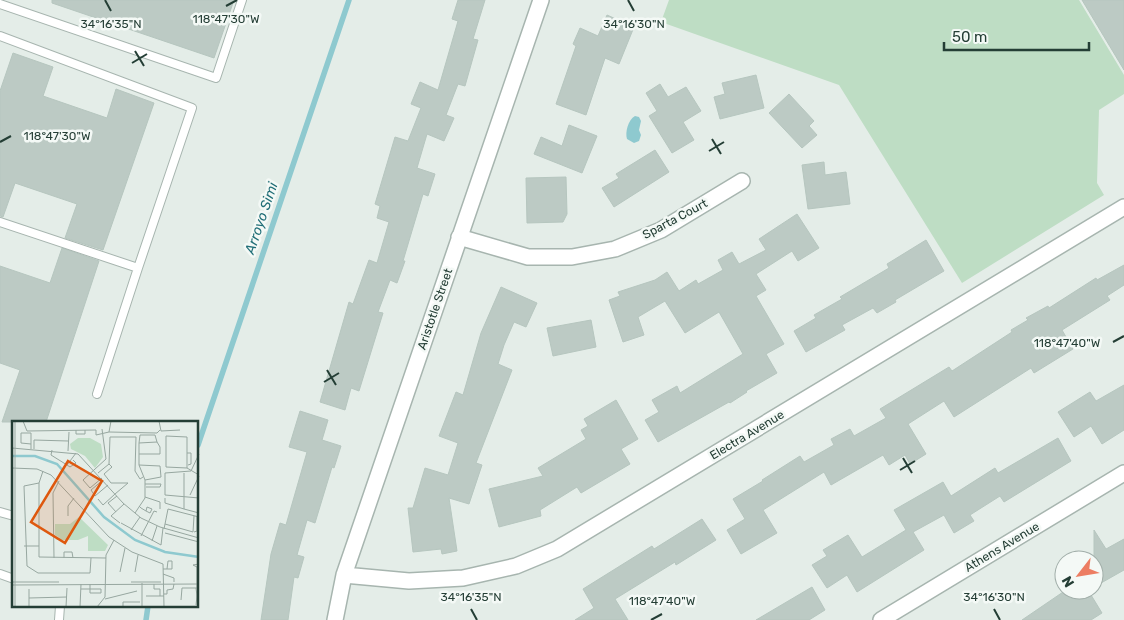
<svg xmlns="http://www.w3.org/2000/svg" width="1124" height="620" font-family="Rubik,sans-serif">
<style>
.green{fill:#beddc4}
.water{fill:#8ec9cf}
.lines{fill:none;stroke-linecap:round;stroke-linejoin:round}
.stream{stroke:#8ec9cf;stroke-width:5.5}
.building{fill:#bccac4;stroke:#b6c6bf}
.lane-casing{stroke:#a7b5af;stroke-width:10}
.street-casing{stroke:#a7b5af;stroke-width:18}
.lane{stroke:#fff;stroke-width:8}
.street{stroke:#fff;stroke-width:15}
.ticks{fill:none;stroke:#243e35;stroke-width:2}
.labels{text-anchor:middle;stroke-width:5;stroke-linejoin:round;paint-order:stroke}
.street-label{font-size:12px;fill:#243e35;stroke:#f4f9f6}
.water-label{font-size:14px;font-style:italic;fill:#206e77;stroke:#f4f9f6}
.inset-river{fill:none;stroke:#8ec9cf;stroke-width:2.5}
.inset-road{fill:none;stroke:#97a7a0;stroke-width:1}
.view{fill:#de580e;fill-opacity:0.15;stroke:#de580e;stroke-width:2.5}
.inset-edge{fill:none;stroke:#243e35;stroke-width:2.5}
.ticks-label{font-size:12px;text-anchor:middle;fill:#243e35;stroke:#f4f9f6;stroke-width:5;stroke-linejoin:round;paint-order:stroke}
</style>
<rect width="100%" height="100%" fill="#e4ede8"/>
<path class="green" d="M669,0H1079L1124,75V94L1099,110L1097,183L1104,195L962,283L839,85L661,22Z"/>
<path class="water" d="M635,116L639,117L641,121L639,130L641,135L639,141L634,143L627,139C625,132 628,120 635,116Z"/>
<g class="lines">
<path class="stream" d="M198,445L349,0
M146,620L148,606"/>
</g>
<path class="building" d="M52,0H234L214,58L52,3Z
M458,0H485L473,39L478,40L465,86L458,84L446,115L454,118L444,141L427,134L417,168L435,174L428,196L423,194L403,261H405L397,283L390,280L378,312L383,313L359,391L351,388L345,410L320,402L349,302L353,304L369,260L377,263L389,222L377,218L380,206L375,204L395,137L408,141L421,108L411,104L420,82L438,90L458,21L452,19Z
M1082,0H1124V70Z
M607,15L634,27L619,64L605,58L586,115L556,104L576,46L573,44L580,28L598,36Z
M13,53L53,67L43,96L107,118L116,89L154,103L103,250L65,238L77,204L15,183L3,217L0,216V91Z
M756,75L764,108L720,119L714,97L725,94L722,83Z
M660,84L668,97L686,87L701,111L683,122L694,140L672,153L649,116L657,111L646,93Z
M789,94L814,121L809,126L817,135L802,148L769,113Z
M569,125L597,136L582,173L534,154L541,137L562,146Z
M655,150L669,172L614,207L602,188L619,178L616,174Z
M824,162L825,175L846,172L850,204L808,209L802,165Z
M566,177L567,214L563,222L527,223L526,178Z
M797,214L819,248L798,261L792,251L756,274L766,290L756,296L784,344L766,354L777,373L746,391L747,392L730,403L729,402L658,442L645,420L659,412L652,400L677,386L680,393L743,354L719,312L685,333L665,301L638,317L644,335L623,342L609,300L620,296L618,292L655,280L667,272L679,291L696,280L698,284L723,270L718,260L732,252L739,264L766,250L759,239Z
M926,240L944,271L895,300L896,302L877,313L873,308L842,325L845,330L806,352L794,331L816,318L814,315L842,299L840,297L889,268L887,264Z
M62,248L99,261L46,422H2L20,370L0,363V266L50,283Z
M1124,265V285L1107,296L1110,300L1062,330L1073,349L1034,373L1031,368L954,417L944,401L908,424L926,454L910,464L905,455L889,465L883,455L831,485L824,472L763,510L777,533L741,554L727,530L745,519L733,499L763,481L762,480L800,456L804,462L834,445L831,439L850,429L854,436L886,418L880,409L949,367L952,371L1012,332L1011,330L1028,320L1026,318L1048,306L1049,308L1096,278L1097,280Z
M501,287L537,303L526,327L514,322L504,345L498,364L512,370L476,463L482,465L469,504L449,498L457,551L442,554L441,549L413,552L408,508H413L425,468L448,475L458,443L439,436L456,392L463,395L481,333Z
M591,320L596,347L553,356L547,328Z
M1124,385V430L1102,444L1091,426L1074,437L1058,412L1090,392L1096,401Z
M616,400L638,439L621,449L630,464L581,493L577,487L540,510L541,516L499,527L489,489L543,476L538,468L586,439L581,430L588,426L584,419Z
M300,411L328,420L322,440L341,446L334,468L332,467L315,523L307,520L297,555L304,557L298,578L294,577L288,620H261L271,554L280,523L286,525L307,452L289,447Z
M1058,438L1071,461L1004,502L1000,496L970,515L974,521L954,533L944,515L913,532L924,550L857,592L847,575L827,588L812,565L827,556L823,550L848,535L862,557L906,530L894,510L943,482L951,496L995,468L998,473Z
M702,519L716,540L676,565L675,562L615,599L628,620H575L594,608L583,589L652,546L654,549Z
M1094,530L1106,549L1124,539V570L1094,587Z
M812,587L825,610L809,620H756Z
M1066,590H1088L1102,613L1091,620H1022Z"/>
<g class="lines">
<g class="lane-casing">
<path id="lane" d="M0,4L216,78L242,0
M0,36L192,108L138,268L0,222
M97,394L138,268
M0,512L14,516
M0,574L14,579
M59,620L60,606"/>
</g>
<g class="street-casing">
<path id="street" d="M459,237L528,257H572L615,249L661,230L742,181
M344,575L409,581L463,578L516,566L557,549L1124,207
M335,620L344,575L541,0
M881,620L1124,473"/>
</g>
<use href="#lane" class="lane"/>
<use href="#street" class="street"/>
</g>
<path class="ticks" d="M105,0L111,11M628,0L634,11M226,6L237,0M135,51L144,66M132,63L147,54M712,139L721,154M0,142L11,136M709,151L724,142M1113,342L1124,336M327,370L336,385M324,382L339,373M903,458L912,473M900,470L915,461M471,609L477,620M994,609L1000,620M651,620L662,614"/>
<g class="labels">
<g class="street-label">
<text transform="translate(675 219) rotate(-28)" y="4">Sparta Court</text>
<text transform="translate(435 309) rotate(-71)" y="4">Aristotle Street</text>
<text transform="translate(747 435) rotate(-31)" y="4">Electra Avenue</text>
<text transform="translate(1002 547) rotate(-31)" y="4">Athens Avenue</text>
</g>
<g class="water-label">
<text transform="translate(261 218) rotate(-71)" y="5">Arroyo Simi</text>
</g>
</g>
<g transform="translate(12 421)">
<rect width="186" height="186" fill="#e4ede8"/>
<path d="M66,17H78L89,23L91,36L83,47L73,35L59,28L58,23ZM67,96L96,124L93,130H76V115L66,119H43L48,117L43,114V103H58Z" fill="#beddc4"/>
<path class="inset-river" d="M0,35H23L45,43L92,96L123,119L153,131L187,136"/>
<path class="inset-road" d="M3,0V186M11,0L15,10L84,9V14L97,11L99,0M147,0L149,10L168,9M64,9V13H73V9M97,11L145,12L148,9M127,22L128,14H143L145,21M0,27L66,33L111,82L129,97L148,106L187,117M19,28V12H9V22L19,23M22,28V19L56,20M40,29L39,34L55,44L64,32M56,30L57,11M175,32H179V43L176,44M127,33H148V26L145,21L127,22V44M97,43L100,46L92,53L99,62H116L103,73M55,44L58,46L64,42L61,39M127,44L148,45L149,56L133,59ZM0,47L25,48L39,54L97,116L120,131L151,143L152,186M175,47L154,46V15L175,16V47L187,54M31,50L27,62V136L94,137M179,50L153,52V74L187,77M179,50L187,33M86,52L97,43L98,16H124L123,50L128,58L131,56M172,52V88L187,92M90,57L78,67L71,59L94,38L90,8M91,59L79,69L83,75L96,64M27,62L12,65L15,145L26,152H78L79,137M133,63H149L148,66H134M178,74L187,55M133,76L148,81V88M153,77V82L172,88M86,78L91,84L103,73M127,85L129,87L134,90L138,92L140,88L135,86L134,90M104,91L96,82L105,75M123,92L133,77V59M56,95V85L62,77M108,102L99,95L112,83M109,102L149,124L151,107M153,103L181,111L182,95M152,108L156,88L187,96M119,109L128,96M182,111L185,110V95M153,112L187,121M129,115L142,90L145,91M140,120L145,105M0,125V141M12,125H27M42,137L41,72L47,60M52,137V131H60L61,137M151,148H160V140H156L155,148M108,151L113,127M123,151L126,134M151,153L162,157V161M0,161H47M119,161H149M130,162V186M78,163V172H89V168M142,163V168H148V175M0,164L187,163M184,167L185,175L186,167M185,167V146L181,144L187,143M17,168V186M69,168H89M152,173H155V169L161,168L162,163M134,175H152M17,177L55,176M93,178L125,170M169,179L170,167H187M184,184L185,175L186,184M54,186L55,167M68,186L69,163M85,186L93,176L94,134L102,119M111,186V181H128"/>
<path class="view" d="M56,40L90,60L53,122L19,101Z"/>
<rect width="186" height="186" class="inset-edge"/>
</g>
<g class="ticks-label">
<text x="226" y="23">118°47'30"W</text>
<text x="111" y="28">34°16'35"N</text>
<text x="634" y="28">34°16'30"N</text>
<text x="57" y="140">118°47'30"W</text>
<text x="1067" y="347">118°47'40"W</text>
<text x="471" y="601">34°16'35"N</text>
<text x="994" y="601">34°16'30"N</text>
<text x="662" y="605">118°47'40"W</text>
</g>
<g transform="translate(1079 575) rotate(239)"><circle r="24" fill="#f4f9f6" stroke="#a1aea9"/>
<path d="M0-4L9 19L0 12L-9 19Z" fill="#ec7d62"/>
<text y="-8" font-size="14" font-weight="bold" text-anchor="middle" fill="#243e35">N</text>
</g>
<path d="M944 42v8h145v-8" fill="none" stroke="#243e35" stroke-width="2.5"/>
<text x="952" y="42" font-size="15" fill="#243e35" stroke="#f4f9f6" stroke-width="4" paint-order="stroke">50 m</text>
</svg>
